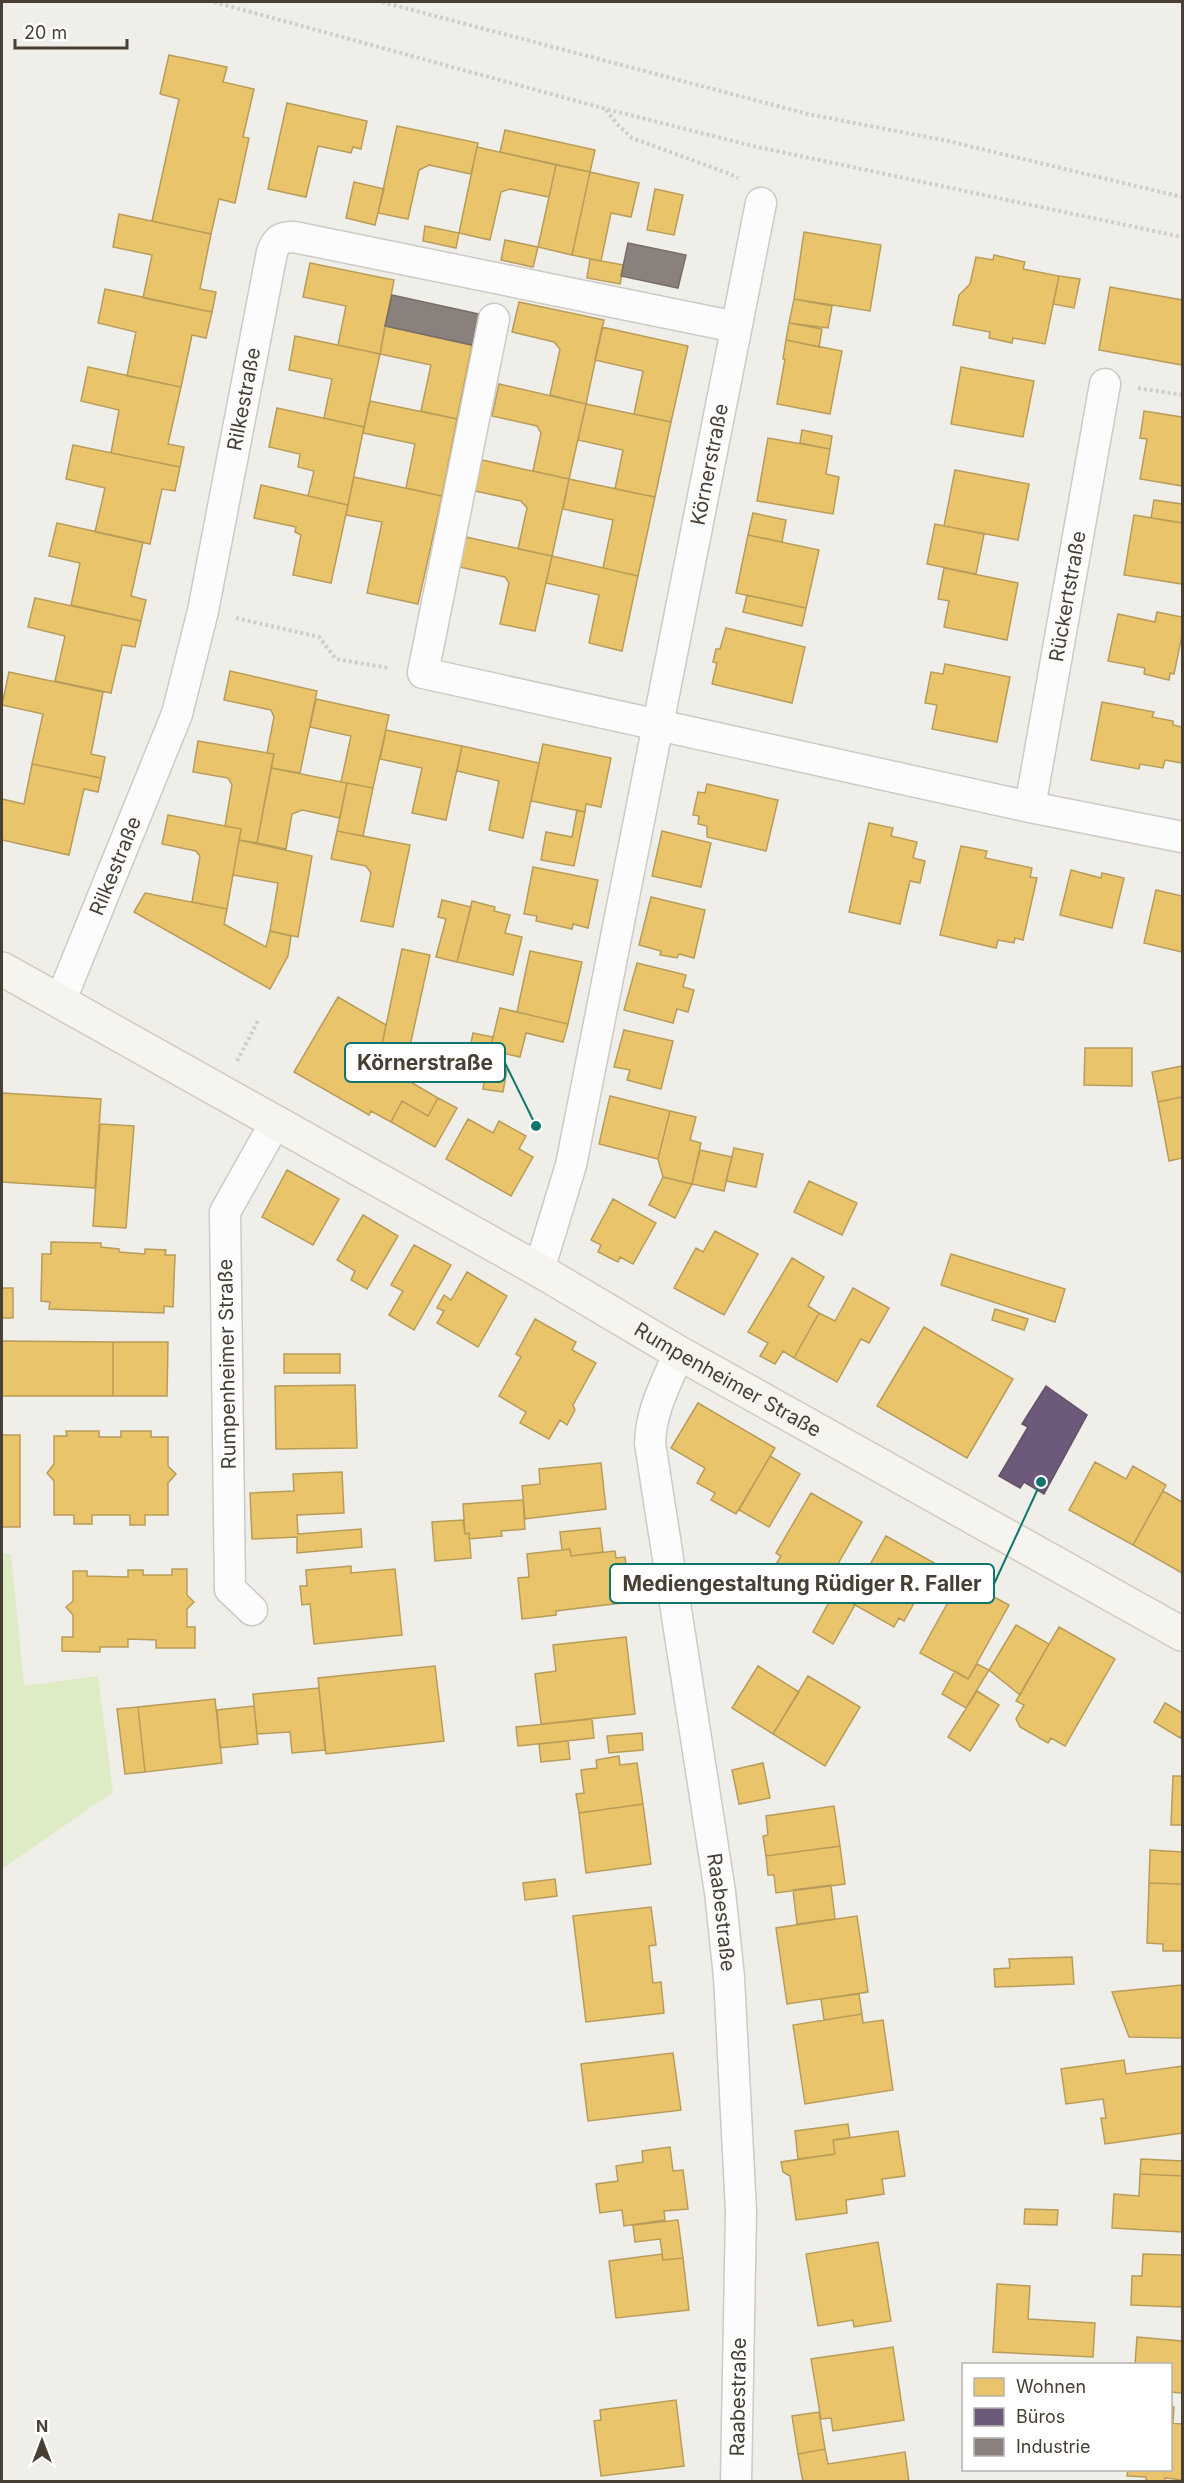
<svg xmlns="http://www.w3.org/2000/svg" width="1184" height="2483" font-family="Inter,sans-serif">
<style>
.green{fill:#deecc6}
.homes{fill:#e9c46a;stroke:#b89c5a;stroke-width:1.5}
.offices{fill:#6d597a;stroke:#625165;stroke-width:1.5}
.industry{fill:#8a817c;stroke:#766d66;stroke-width:1.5}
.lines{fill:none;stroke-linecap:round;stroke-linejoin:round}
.street-casing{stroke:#cdcac4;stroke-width:33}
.secondary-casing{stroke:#d0cbbf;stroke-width:36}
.path{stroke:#d1cec9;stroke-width:4;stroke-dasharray:3 3;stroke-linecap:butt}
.street{stroke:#fdfcfc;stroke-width:30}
.secondary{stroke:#f6f4ee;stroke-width:33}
.labels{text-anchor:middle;stroke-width:6;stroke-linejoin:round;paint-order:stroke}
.street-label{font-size:20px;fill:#473f34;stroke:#fff}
.leader{fill:none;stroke:#0f766e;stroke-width:2}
.callout-dot{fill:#0f766e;stroke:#fff;stroke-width:2}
.callout{fill:#fff;stroke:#0f766e;stroke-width:2}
.callout-label{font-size:21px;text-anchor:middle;font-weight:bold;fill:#473f34}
</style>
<rect width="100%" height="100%" fill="#f0eee8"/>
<path class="green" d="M2,1554H11L24,1686L98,1676L113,1792L2,1869Z"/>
<path class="homes" d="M169,55L227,67L223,82L254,89L243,137L249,138L235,203L219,199L211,234L152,221L179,99L160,94Z
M287,103L367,121L361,149L353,147L351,153L318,146L306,197L268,189Z
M397,126L478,143L471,174L429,165L419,170L408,219L378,213Z
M505,130L595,150L590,172L500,152Z
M477,147L556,165L549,197L510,189L501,192L490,240L459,233Z
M556,165L590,172L572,255L538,247Z
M590,172L639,183L631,217L611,213L601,261L572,255Z
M354,182L384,189L375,225L346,218Z
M655,189L683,195L674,235L647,230Z
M119,214L211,234L200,289L216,292L212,312L143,298L152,255L113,247Z
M425,226L459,233L456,248L423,241Z
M804,232L881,245L870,311L794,299Z
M505,240L538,247L533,267L501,260Z
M994,255L1025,262L1023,269L1059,276L1045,344L1013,338L1012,343L989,338L990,332L953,325L959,295L970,284L976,257L993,260Z
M590,259L624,265L620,284L587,278Z
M310,263L394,280L380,354L338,345L346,306L303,297Z
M1059,276L1080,279L1074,308L1053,304Z
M1110,287L1182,300V365L1099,350Z
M105,289L212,312L206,338L192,335L181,387L127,376L136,332L98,323Z
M794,299L832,306L828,328L789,323Z
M519,302L604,320L586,404L550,395L560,349L554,342L512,332Z
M789,323L822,329L819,347L786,340Z
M385,326L472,345L457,419L421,411L431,365L380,354Z
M602,327L688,346L671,422L634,414L643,371L595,360Z
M295,336L380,354L364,427L324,418L332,379L289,370Z
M786,340L842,351L830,414L777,404L785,359H783Z
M88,367L181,387L168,444L184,447L180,467L111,453L119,410L81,401Z
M961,367L1034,381L1023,437L951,424Z
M499,384L586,404L569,479L533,471L541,433L537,426L492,416Z
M370,401L457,419L442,496L406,488L415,444L363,433Z
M586,404L671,422L655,497L615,489L623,450L578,440Z
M277,408L364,427L348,505L308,496L314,471L298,467L300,454L269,447Z
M1144,411L1182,417V414V486L1140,479L1147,439L1140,438Z
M802,430L832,436L830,449L800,443Z
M768,438L830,449L826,474L839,477L833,514L757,501Z
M73,445L180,467L175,491L162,489L150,544L95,532L105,488L66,479Z
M482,460L569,479L552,556L518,549L527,508L521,501L475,491Z
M955,470L1029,484L1018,540L944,526Z
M354,477L442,496L418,604L367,593L382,522L346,515Z
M569,479L655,497L638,576L603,568L613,520L563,509Z
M261,485L348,505L331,583L293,575L301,535L295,532L296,527L254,518Z
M1154,500L1182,504V523L1151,518Z
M753,513L786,520L782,542L748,535Z
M1134,515L1182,523V584L1124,575Z
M57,523L143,542L131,596L146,600L141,621L71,605L80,563L49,556Z
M935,524L984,534L976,574L927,564Z
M748,535L819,550L806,608L736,593Z
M466,537L552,556L535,631L500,624L509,583L505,577L459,567Z
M552,556L638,576L622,651L589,643L599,595L546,583Z
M944,568L1018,583L1007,640L944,627L949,601L938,599Z
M747,595L806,608L802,626L743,612Z
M35,598L141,621L135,647L122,645L111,693L55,681L65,636L28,627Z
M1157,612L1182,617V635L1174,674L1170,673L1169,680L1144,674L1145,668L1108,661L1118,614L1155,622Z
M726,628L805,647L792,703L712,684L717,663L713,662L716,649H720Z
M945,664L1010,677L997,742L932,729L937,705L925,703L931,672L943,674Z
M230,671L317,691L300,773L271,768L274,754L267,753L274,717L271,710L224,700Z
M9,672L103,692L91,754L105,757L101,778L32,764L43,714L2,705Z
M316,699L389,715L373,788L341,782L351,736L310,727Z
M1102,702L1154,712L1152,717L1173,721V725L1182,727V763L1165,760L1163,768L1140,764L1139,769L1091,760Z
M386,730L462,746L446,820L412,813L422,768L380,759Z
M198,741L274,754L257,843L239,840L241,829L225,826L232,785L228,778L193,772Z
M543,744L611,758L601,807L586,804L585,812L531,801Z
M462,746L539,763L523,838L489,830L499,781L457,771Z
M32,764L101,778L98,792L84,789L69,855L2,840V799L24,804Z
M271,768L347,783L340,818L302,810L292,814L286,849L257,843Z
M347,783L373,788L363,836L337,831Z
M707,784L778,800L766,851L707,837V826L698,824L699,816L693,815L698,792L705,793Z
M577,810L585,812L574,866L541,860L546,832L572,837Z
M168,815L241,829L227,909L192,902L200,856L196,851L162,844Z
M869,823L893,828L891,836L917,842L913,858L925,861L920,883L910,881L900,924L849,912Z
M337,831L410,845L393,927L361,921L371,873L366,866L331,859Z
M662,831L711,843L701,887L652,876Z
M239,840L312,856L298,937L270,931L278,883L233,875Z
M961,846L987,851L985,858L1032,868L1030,877L1037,878L1023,940L1015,938L1014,943L998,940L996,948L940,935Z
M533,867L598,880L588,928L573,924L572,929L536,921L537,916L524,914Z
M1071,870L1101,878L1102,873L1124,878L1112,928L1060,915Z
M1156,890L1182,896V952L1144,943Z
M145,893L227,909L224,924L266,947L270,931L291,936L288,956L270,989L134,912Z
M651,897L705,910L694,958L679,954L677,958L660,955L661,951L639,945Z
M442,900L471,907L457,962L436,957L446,919L438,917Z
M472,901L495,907L494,911L510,915L505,933L522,937L513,975L457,962Z
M402,949L430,955L408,1055L398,1075L373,1060L383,1040Z
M530,951L582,962L568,1024L517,1012Z
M637,963L686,975L683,987L694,990L688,1012L677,1009L673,1023L624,1010Z
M338,997L386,1025L383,1040L373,1060L438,1098L428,1116L402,1101L391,1122L371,1111L369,1115L294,1072Z
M500,1008L568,1024L563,1042L526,1033L520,1057L490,1050Z
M624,1030L673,1041L661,1089L627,1080L630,1070L614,1067Z
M473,1033L493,1037L486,1067L467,1064Z
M1085,1048H1132V1086L1084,1085Z
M1182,1066V1097L1158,1102L1152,1072Z
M486,1067L507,1070L503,1092L483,1089Z
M2,1093L101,1099L95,1188L2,1182Z
M610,1096L670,1111L658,1159L599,1144Z
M1182,1097V1158L1169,1161L1158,1102Z
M438,1098L457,1108L435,1147L391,1122L402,1101L428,1116Z
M670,1111L696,1117L690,1140L701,1143L692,1184L663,1177L658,1159Z
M468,1119L493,1133L499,1121L526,1136L519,1149L533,1157L511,1196L446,1159Z
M100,1124L134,1126L126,1228L93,1226Z
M734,1148L763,1154L756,1187L726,1181Z
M700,1150L732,1157L724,1191L692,1184Z
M287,1170L339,1199L313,1245L262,1217Z
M663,1177L692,1184L675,1218L649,1205Z
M809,1181L857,1203L842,1235L794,1212Z
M613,1199L656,1223L633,1264L620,1257L618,1262L598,1252L601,1245L591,1240Z
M363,1215L398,1236L367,1289L351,1280L355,1271L337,1260Z
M715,1231L758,1254L724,1315L674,1288L696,1248L703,1252Z
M51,1242L101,1243V1247L119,1249V1252L145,1254V1249L166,1250L165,1255H175L173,1307L164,1306V1313L49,1309L50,1302L41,1301L42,1254H51Z
M414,1245L451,1265L414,1330L389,1315L403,1291L391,1285Z
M951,1254L1065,1289L1055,1322L941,1285Z
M792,1258L824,1277L808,1306L819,1313L794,1358L783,1351L775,1364L760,1356L768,1343L748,1332Z
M467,1272L507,1296L478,1347L437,1323L444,1311L437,1308L444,1295L451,1300Z
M2,1288H13V1318H2Z
M853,1288L889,1308L869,1343L861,1339L837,1382L794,1358L819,1313L835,1321Z
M995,1309L1028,1319L1024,1330L992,1320Z
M535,1319L576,1342L572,1350L596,1363L573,1405L575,1410L567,1425L560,1420L549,1439L520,1423L526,1412L499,1396L521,1357L516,1354Z
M924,1327L1013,1379L967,1458L877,1406Z
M2,1341L113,1342V1396H2Z
M113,1342H168L167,1396H113Z
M284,1354H340V1373H284Z
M355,1385L357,1448L276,1449L275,1386Z
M698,1403L775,1448L736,1514L711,1500L715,1493L697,1483L705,1468L671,1448Z
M66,1431H99V1437H121V1431H151V1437H168V1466L176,1474L168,1483V1515H145V1525H130V1515H92V1524H74V1515H54V1481L47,1473L54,1464V1436H67Z
M2,1435H20V1527H2Z
M770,1456L800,1474L769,1527L739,1510Z
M1095,1462L1126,1479L1133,1466L1166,1485L1133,1545L1069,1510Z
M601,1463L606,1509L525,1519L522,1486L540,1484L539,1469Z
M342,1472L344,1513L297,1515L298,1534L361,1529L362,1547L297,1553V1537L252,1539L250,1493L294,1491L293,1474Z
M1163,1491L1182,1502V1573L1133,1545Z
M811,1493L862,1522L828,1581L823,1578L811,1597L771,1573L781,1556L776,1553Z
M523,1500L525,1529L501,1531L502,1536L469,1539V1533L465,1534L463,1504Z
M463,1520L465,1534L469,1533L471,1558L435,1561L432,1522Z
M600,1528L603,1552L571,1556L570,1549L562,1550L560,1532Z
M886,1536L936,1564L904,1621L899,1618L894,1627L855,1605L859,1597L854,1593Z
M570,1549L571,1556L615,1551L616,1558L625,1557L628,1583L619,1585L621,1603L556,1611V1615L522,1619L518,1578L529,1577L527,1554Z
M351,1566V1573L395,1569L402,1635L314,1644L310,1604L302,1605L300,1586H307L306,1570Z
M172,1569H187V1595L194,1602L187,1609V1627H195V1648H156V1640L128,1639V1647H100V1652L62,1651V1637H73V1615L66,1607L73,1601V1571H87V1576L128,1577V1570H143V1575H172Z
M961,1579L1009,1605L968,1679L920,1653Z
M834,1593L855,1605L833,1644L813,1632Z
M1016,1625L1049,1644L1020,1695L989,1670Z
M1059,1627L1115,1659L1065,1746L1051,1738L1048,1743L1020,1727L1016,1719L1024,1705L1016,1701Z
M626,1637L635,1714L541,1724L535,1674L556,1671L553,1645Z
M977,1664L989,1670L966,1708L942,1694L955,1671L968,1679Z
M435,1666L444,1741L326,1754L318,1678Z
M758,1666L799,1692L773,1734L732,1708Z
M808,1676L860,1707L825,1766L773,1734Z
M319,1688L325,1750L292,1753L290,1732L257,1734L253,1694Z
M977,1691L999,1705L970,1751L948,1737Z
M215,1699L222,1763L145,1772L138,1707Z
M1165,1703L1182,1713V1734L1180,1738L1154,1722Z
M254,1706L258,1744L220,1748L217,1710Z
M138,1707L145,1772L125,1774L117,1709Z
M592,1719L594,1738L518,1746L516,1727Z
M642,1733L643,1750L609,1753L607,1736Z
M568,1741L570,1759L541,1762L539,1744Z
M619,1756L620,1765L637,1763L643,1804L579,1813L576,1794L584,1793L581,1770L597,1768L596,1760Z
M763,1763L770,1798L739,1804L732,1770Z
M1173,1776H1182V1825H1171Z
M643,1804L651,1864L586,1873L579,1813Z
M834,1806L840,1846L766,1856L763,1836L768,1835L766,1816Z
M840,1846L845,1884L776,1893L774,1875H768L766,1856Z
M1150,1850L1182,1852V1884L1149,1883Z
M555,1879L557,1896L525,1900L523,1883Z
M1149,1883L1182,1884V1951H1163V1944L1147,1943Z
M831,1885L835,1919L797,1924L793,1890Z
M651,1907L656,1945L649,1946L653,1983L661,1982L664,2013L586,2022L573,1916Z
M857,1916L868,1992L787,2004L776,1928Z
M1072,1957L1074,1984L995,1987L994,1969L1010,1968L1009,1959Z
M1182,1985V2038L1129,2037L1112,1992Z
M859,1994L862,2014L824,2020L821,1999Z
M862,2014L863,2023L883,2020L893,2090L805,2104L793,2025Z
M673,2053L681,2110L588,2121L581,2064Z
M1124,2060L1126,2074L1182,2066V2133L1105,2144L1101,2118H1106L1103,2099L1066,2104L1061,2069Z
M848,2124L850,2138L833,2140L835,2154L798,2159L795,2131Z
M898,2131L905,2176L882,2179L884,2194L846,2200L847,2213L796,2220L790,2176L783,2172L781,2162L835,2154L833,2140Z
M670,2147L673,2171L683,2170L688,2209L664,2211L665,2220L624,2226L622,2210L600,2213L596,2184L618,2181L616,2166L643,2162L642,2151Z
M1141,2159L1182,2161V2176L1140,2174Z
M1140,2174L1182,2176V2232L1112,2228L1114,2194L1139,2196Z
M1025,2209L1058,2210L1057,2225L1024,2224Z
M678,2220L683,2258L663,2260L660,2239L635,2242L633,2225Z
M878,2242L891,2321L854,2327L853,2320L818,2326L806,2254Z
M662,2254L663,2260L683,2258L689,2310L616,2318L609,2261Z
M1143,2254L1182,2255V2307L1131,2305L1132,2276H1142Z
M997,2284L1030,2286L1028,2319L1095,2323L1093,2357L993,2352Z
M1137,2337L1182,2341V2393L1170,2392V2364H1135Z
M893,2347L904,2420L833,2431L831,2418L821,2419L811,2359Z
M676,2400L684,2466L601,2476L594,2421L601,2420L600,2410Z
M1170,2406L1174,2407L1173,2423H1170Z
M819,2412L825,2449L798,2454L792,2416Z
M1170,2423L1182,2424V2480L1165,2478V2482H1146V2477L1127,2476L1128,2470H1170Z
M825,2449L828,2464L905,2452L909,2482H803L798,2454Z"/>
<path class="offices" d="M1046,1386L1087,1415L1044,1494L1024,1482L1020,1488L999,1476L1028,1427L1022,1424Z"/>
<path class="industry" d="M628,243L686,255L678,288L621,276Z
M392,295L479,314L472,345L385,326Z"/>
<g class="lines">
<g class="street-casing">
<g id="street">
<path d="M494,319L423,673L1030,807L1182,837"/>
<path id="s1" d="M1030,807L1105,384"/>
<path id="s2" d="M60,1002L177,714L203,611L272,252C277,239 281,237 294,237L736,327"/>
<path id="s3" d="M539,1270L571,1165L761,203"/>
<path id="s4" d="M679,1353C666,1383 651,1410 650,1443L720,1892L729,1977L741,2211L736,2482"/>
<path d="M252,1610L230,1589L225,1212L275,1123"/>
</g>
</g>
<g class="secondary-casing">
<g id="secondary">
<path id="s5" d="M2,969L539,1270L679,1353L1182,1634"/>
</g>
</g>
<path class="path" d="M214,2L606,109L753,146L1182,237
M382,2L808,114L948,141L1182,197
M606,110L617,124L632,138L730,174L738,178
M1138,388L1182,395
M236,618L319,637L336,659L389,668
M237,1061L259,1019"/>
<use href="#street" class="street"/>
<use href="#secondary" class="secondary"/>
</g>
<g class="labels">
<g class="street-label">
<text dy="7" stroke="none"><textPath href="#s2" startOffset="633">Rilkestraße</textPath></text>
<text dy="7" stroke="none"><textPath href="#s3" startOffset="824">Körnerstraße</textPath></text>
<text dy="7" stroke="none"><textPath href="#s1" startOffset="214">Rückertstraße</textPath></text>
<text dy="7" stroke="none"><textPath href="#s2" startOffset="147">Rilkestraße</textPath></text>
<text transform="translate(227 1364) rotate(-91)" y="7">Rumpenheimer Straße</text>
<text dy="7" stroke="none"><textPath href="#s5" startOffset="834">Rumpenheimer Straße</textPath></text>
<text dy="7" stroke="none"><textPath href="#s4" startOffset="570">Raabestraße</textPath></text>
<text transform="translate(738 2397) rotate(-89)" y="7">Raabestraße</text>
</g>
</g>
<path class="leader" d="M536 1126L505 1063M1041 1482L994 1584"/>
<g class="callout-dot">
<circle cx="536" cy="1126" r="6"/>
<circle cx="1041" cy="1482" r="6"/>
</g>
<g class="callout">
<rect x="345" y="1043" width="160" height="39" rx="6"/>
<rect x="610" y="1564" width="384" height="39" rx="6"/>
</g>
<g class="callout-label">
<text x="425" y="1070">Körnerstraße</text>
<text x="802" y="1591">Mediengestaltung Rüdiger R. Faller</text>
</g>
<rect width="1184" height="2483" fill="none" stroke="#473f34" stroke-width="6"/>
<rect x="962" y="2363" width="210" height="108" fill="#ffffff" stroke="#b5b2ae" stroke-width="1.5"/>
<rect x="974" y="2378" width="30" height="18" fill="#e9c46a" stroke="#b5b2ae" stroke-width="1.5"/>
<text x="1016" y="2393" font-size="18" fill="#473f34">Wohnen</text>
<rect x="974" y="2408" width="30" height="18" fill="#6d597a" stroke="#b5b2ae" stroke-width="1.5"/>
<text x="1016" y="2423" font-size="18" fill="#473f34">Büros</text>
<rect x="974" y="2438" width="30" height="18" fill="#8a817c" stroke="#b5b2ae" stroke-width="1.5"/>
<text x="1016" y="2453" font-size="18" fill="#473f34">Industrie</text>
<g transform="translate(42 2441)" stroke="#ffffff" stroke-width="4.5" paint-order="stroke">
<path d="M0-4.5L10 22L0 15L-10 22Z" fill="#473f34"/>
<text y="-9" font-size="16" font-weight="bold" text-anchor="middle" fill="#473f34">N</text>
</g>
<path d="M15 39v9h112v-9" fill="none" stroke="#473f34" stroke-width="3"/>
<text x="24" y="39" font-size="18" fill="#473f34" stroke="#ffffff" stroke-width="4.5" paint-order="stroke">20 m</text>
</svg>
